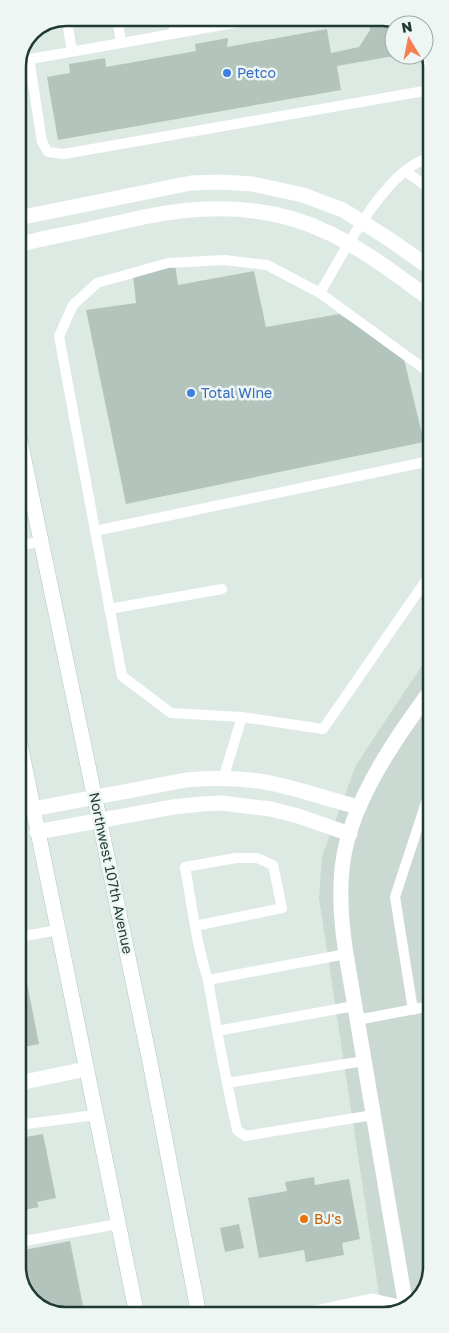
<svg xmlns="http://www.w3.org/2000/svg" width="449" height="1333" font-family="'Golos Text',sans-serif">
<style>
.built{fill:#cbd9d3}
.building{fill:#b3c4bd}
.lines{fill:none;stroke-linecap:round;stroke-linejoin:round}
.secondary-casing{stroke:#b0c9c1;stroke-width:16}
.lane{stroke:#fff;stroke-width:10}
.street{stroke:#fff;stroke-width:15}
.secondary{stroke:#fff;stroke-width:15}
.shop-dot{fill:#3f7fe0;stroke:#edf6f2;stroke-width:2}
.food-dot{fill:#e8710a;stroke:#edf6f2;stroke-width:2}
.labels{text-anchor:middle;stroke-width:5;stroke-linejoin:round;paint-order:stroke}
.shop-label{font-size:14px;fill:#366cbe;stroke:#edf6f2;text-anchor:start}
.street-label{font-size:14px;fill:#1f3933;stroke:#edf6f2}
.food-label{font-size:14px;fill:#c56008;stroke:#edf6f2;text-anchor:start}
.rim{fill:none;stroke:#1f3933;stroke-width:2.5}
</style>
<rect width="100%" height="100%" fill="#ddeae4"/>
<path class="built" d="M431,652V1267L421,1297L395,1314H382L319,898L322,856L356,765Z"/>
<path class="building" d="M368,18H389L405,25H394V56L337,66L341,90L58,140L47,77L70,73L69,64L105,58L106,67L196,51L195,44L228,38L227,47L327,29L331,53L359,47L370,30Z
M175,264L178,285L254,271L266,327L339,314L403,355L424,442L126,504L86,310L136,303L133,275Z
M22,958L39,1044L19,1048V959Z
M24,1132L25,1137L43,1134L56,1198L37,1202L39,1207L19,1211V1133Z
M314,1177L315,1185L349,1179L360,1239L342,1243L344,1255L306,1262L304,1250L259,1258L248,1198L287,1191L285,1182Z
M239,1224L244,1248L225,1252L220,1228Z
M70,1241L84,1311L62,1315L34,1304L19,1279V1251Z"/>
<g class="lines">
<g class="secondary-casing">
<path id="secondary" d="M18,431L150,1062L199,1315
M18,734L137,1315"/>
</g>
<path class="lane" d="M66,18L72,50
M117,18L121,42
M172,18L175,33
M29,58L42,142L48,152L64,154L430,90
M19,61L263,18
M405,171L430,189
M320,293C341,257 387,166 430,158
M430,373L320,293L267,265L224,260L168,263L97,283L73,305L59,336L122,676L171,713L242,717L323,729L431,573
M95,531L430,461
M18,545L41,542
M109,609L222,589
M223,779L242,717
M195,926L282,908L273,865L257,858H236L185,867C192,905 196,943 208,980
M19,937L58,930
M346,954L208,980L217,1031L354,1006
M413,1010L395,897L431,787
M357,1020L431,1006
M217,1031L227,1083L364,1061
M227,1083L237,1130L245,1136L373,1115
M19,1125L95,1115
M19,1242L118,1224"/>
<path class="street" d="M18,218L191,183L220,182L253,184L303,195L343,210L392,241L430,268
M18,244C29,243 40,239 51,237C82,231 113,224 144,217C206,204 270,204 329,233C365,250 398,276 430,299
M33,809L186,780C210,778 235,778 259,781C292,786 326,799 359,807
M37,832L173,807L202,804L221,803L271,809L298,816L350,834
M19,1083L86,1069
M406,1307L346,954C341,922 338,888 344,855C354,798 397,736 431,690
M310,1314L372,1301L404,1308"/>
<use href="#secondary" class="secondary"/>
</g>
<g class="shop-dot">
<circle cx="227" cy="73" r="5"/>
<circle cx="191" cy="393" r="5"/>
</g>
<circle class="food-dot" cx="304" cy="1219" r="5"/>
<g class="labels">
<g class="shop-label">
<text x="237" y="78">Petco</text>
<text x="201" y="398">Total Wine</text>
</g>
<g class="street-label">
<text transform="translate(111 873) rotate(78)" y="5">Northwest 107th Avenue</text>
</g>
<g class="food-label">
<text x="314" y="1224">BJ's</text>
</g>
</g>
<path d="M0 0H449V1333H0ZM66 26H383A40 40 0 0 1 423 66V1267A40 40 0 0 1 383 1307H66A40 40 0 0 1 26 1267V66A40 40 0 0 1 66 26Z" fill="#edf6f2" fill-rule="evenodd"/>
<path class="rim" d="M66 26H383A40 40 0 0 1 423 66V1267A40 40 0 0 1 383 1307H66A40 40 0 0 1 26 1267V66A40 40 0 0 1 66 26Z"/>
<g transform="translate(409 40) rotate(350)"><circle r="24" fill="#edf6f2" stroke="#9baaa6"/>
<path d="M0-4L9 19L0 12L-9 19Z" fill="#f57d50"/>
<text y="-8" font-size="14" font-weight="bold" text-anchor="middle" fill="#1f3933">N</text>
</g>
</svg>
